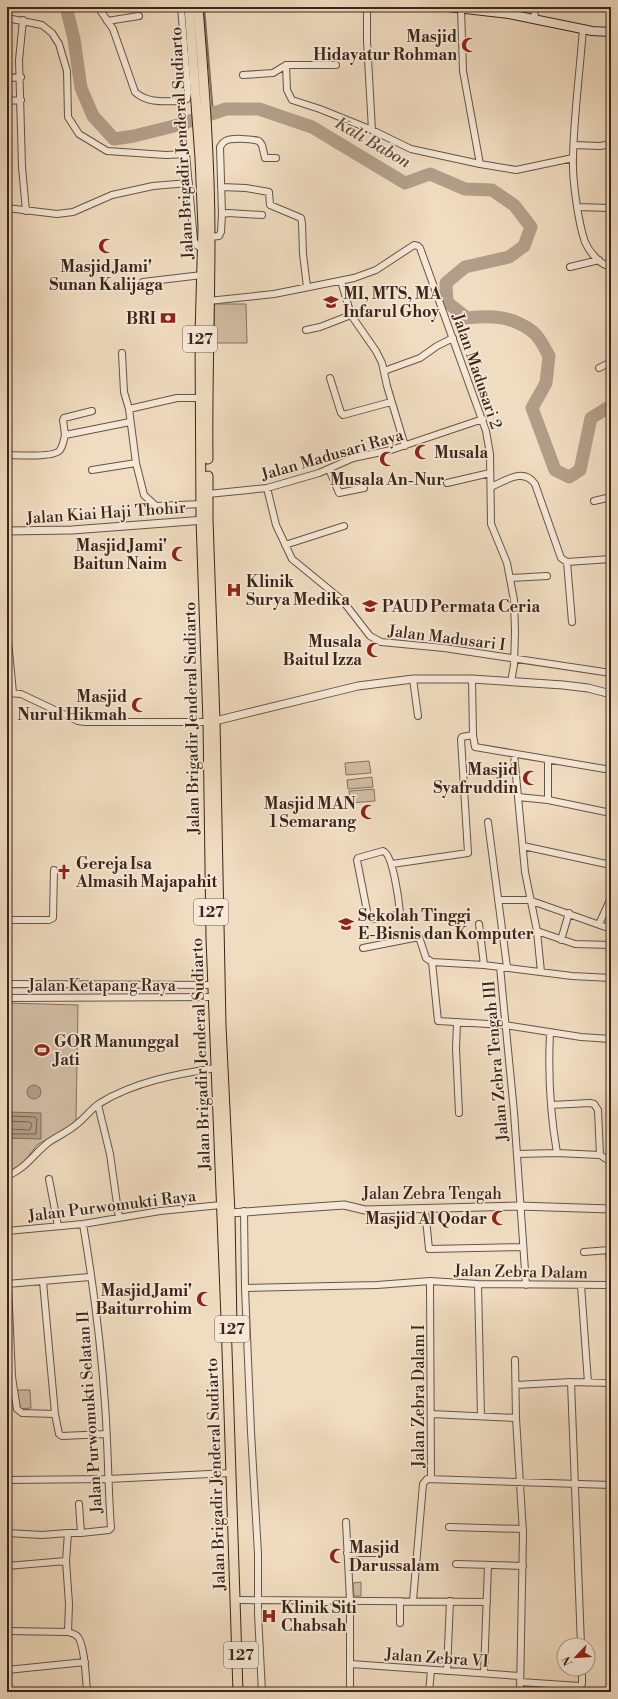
<svg xmlns="http://www.w3.org/2000/svg" width="618" height="1699" font-family="'Libre Bodoni',serif">
<style>
.green{fill:#d1bda4;stroke:#86715f}
.water{fill:#b29e88;stroke:#826e5c}
.lines{fill:none;stroke-linecap:round;stroke-linejoin:round}
.shore{stroke:#766251;stroke-width:1}
.stream{stroke:#826e5c;stroke-width:2}
.river{stroke:#b29e88;stroke-width:13}
.minor-casing{stroke:#685344;stroke-width:8}
.tertiary-casing{stroke:#685344;stroke-width:9}
.secondary-casing{stroke:#3b251a;stroke-width:10}
.primary-casing{stroke:#3b251a;stroke-width:11}
.minor{stroke:#f5e8d6;stroke-width:6}
.tertiary{stroke:#f5e8d6;stroke-width:7}
.secondary{stroke:#f5e8d6;stroke-width:8}
.primary{stroke:#f0dcc0;stroke-width:9}
.labels{text-anchor:middle;stroke-width:3.5;stroke-linejoin:round;paint-order:stroke}
.shield{fill:#f5e8d6;stroke:#736052;stroke-width:1}
.shield-label{font-size:15px;font-weight:bold;fill:#3b251a}
.poi-label{font-size:16px;font-weight:bold;fill:#3b251a;stroke:#f5e8d6;text-anchor:end}
.street-label{font-size:16px;fill:#3b251a;stroke:#f5e8d6}
.water-label{font-size:17px;font-style:italic;fill:#5f493b;stroke:#f5e8d6}
</style>
<rect width="100%" height="100%" fill="#f0dcc0"/>
<filter id="stains"><feTurbulence type="fractalNoise" baseFrequency=".005" numOctaves="4"/><feColorMatrix values="0 0 0 0 .2 0 0 0 0 .09 0 0 0 0 .02 0 0 0 .5 -.17"/></filter>
<radialGradient id="worn" r=".72"><stop offset=".6" stop-color="#630" stop-opacity="0"/><stop offset="1" stop-color="#630" stop-opacity=".3"/></radialGradient>
<path class="green" d="M214,304H246L247,343H214Z
M369,761L371,773L346,775L345,763Z
M372,777L373,787L348,789L347,780Z
M374,789L375,801L350,803L349,791Z
M7,1003L78,1005L76,1122L37,1145L17,1171L7,1173Z
M17,1390H30L31,1408L19,1409Z
M361,1582V1596H354L353,1583Z
M527,1689L596,1692H527Z"/>
<path class="water" d="M27 1092a7 7 0 1 1 14 0a7 7 0 1 1-14 0Z
M7,1112L41,1113V1139L7,1138Z"/>
<g class="lines">
<path class="shore" d="M7,1116L35,1117L37,1119L36,1134H7
M7,1121L30,1122L32,1124L30,1130L7,1129"/>
<path class="stream" d="M204,7L213,113"/>
<path class="river" d="M66,7L74,39L81,88L93,116L114,139L134,136L178,125L226,109H259L312,127L405,183L430,174L465,189L492,190L514,205L531,227L524,246L509,257L465,267L446,283L447,302L467,318C492,315 512,316 533,332C540,337 545,349 549,356L546,383L532,408L555,470L569,477L580,470L591,418L609,407L611,408"/>
<g class="minor-casing">
<path id="minor" d="M98,7L113,29L135,92C148,104 166,101 183,101L187,99L188,92L181,7
M367,7V41L372,130
M534,7L535,19
M461,8L463,71L480,164
M7,18L42,25L52,33L59,44L67,71L68,117L79,134L107,151L166,155L186,154L194,240L196,245L202,248
M23,20L19,60L22,167L26,211
M107,21L139,16
M583,28C580,71 574,114 573,157C572,178 578,222 585,242C589,251 600,266 611,266
M286,65L287,90L292,100L320,109L372,130L411,149L480,164L516,170L573,158
M243,75L273,73L286,65H336
M7,78L21,77
M7,101L21,100
M574,145L600,146L611,144
M221,187L246,188L269,192L270,205L301,218L302,223L303,254L307,287
M578,207L609,208
M7,208L57,214L73,212L112,195L153,186L189,183
M222,214L220,147C221,146 222,143 224,142C229,137 252,139 259,141L262,145L265,158H276
M210,237L219,236L221,232L222,214L228,213L262,215
M570,267L599,260
M341,281L351,315L376,351L382,363L387,386L405,446
M143,282L202,275
M208,301L274,294L354,278L376,270L414,245L418,246L420,248L486,431L490,454L491,524L507,563L514,600L515,632L514,665L511,682
M306,330L320,327L351,315
M122,353L124,392L129,409L136,463L144,495L156,506L202,504
M599,368L611,362
M384,371L420,358L437,346L453,338
M330,378L341,413L343,415L391,402
M129,409L177,398H201
M92,411L64,418L63,420L65,435L130,422
M7,455C16,455 55,458 60,450C63,446 64,439 65,435
M329,469L339,493L364,488
M92,470L136,463
M447,483L490,473
M491,487C505,481 523,467 535,484L561,558L567,562L611,559
M267,488L276,525L292,559L342,600L370,636L381,642L444,648L611,673
M208,494L267,488L319,473L353,458L391,450L483,419
M594,501L611,497
M285,545L344,526
M567,562L572,622
M511,578L547,576
M7,630L13,693
M413,679L418,716
M472,679L473,735L475,747L611,770
M7,693L21,694L78,721L85,722H208
M514,754L525,872L537,931L541,972
M548,760V800
M518,797L548,800L611,813
M488,822L507,967
M523,846L611,865
M383,851C393,854 399,901 400,913L398,915L373,919L368,916L357,860L358,858Z
M392,864L468,853L461,739L462,737L473,735
M498,900H529L611,929
M7,920H49L53,918L54,870
M479,924L484,965
M599,924L611,898
M537,931L575,944L611,945
M561,940L569,913
M363,948L419,937L426,958L432,962L484,965L572,976L611,978
M432,962L438,1021L505,1025L581,1037L611,1039
M500,967L514,1112L526,1285
M7,984L215,985
M7,990V998
M7,998L217,997
M457,1022L456,1049L459,1113
M550,1033C548,1074 550,1113 557,1153
M98,1105L110,1154L119,1218
M551,1105L590,1103L594,1104L598,1110L600,1155
M517,1154L557,1153L600,1155L611,1162
M7,1176C27,1168 33,1154 49,1142C58,1136 69,1131 77,1124C85,1118 91,1109 100,1103C134,1082 177,1074 216,1068
M49,1179L58,1226
M425,1209L429,1249L523,1247
M244,1211L245,1288L251,1432L258,1554V1614L262,1692
M7,1231L83,1224L160,1211L221,1205
M584,1252L609,1250L611,1275
M430,1281L431,1478
M43,1282L55,1414L59,1434L62,1436L106,1434
M7,1284L90,1277
M8,1284L12,1377L17,1409L22,1413L55,1414
M478,1284L481,1416
M581,1285L588,1383
M245,1288L377,1285L430,1281L478,1284L611,1285
M515,1360L516,1418L523,1533L520,1692
M571,1382L581,1645
M516,1385L571,1382L611,1383
M431,1414L516,1418
M7,1480L108,1479L230,1473
M79,1504L81,1533
M346,1522L350,1600V1692
M449,1527L523,1529
M7,1533L42,1535L68,1533
M347,1553H379
M456,1564L523,1566
M7,1566L66,1561
M239,1600L487,1602
M400,1601V1623
M413,1601L423,1484L427,1479L611,1485
M7,1631L68,1632C71,1633 75,1634 77,1636C85,1643 86,1681 87,1692
M68,1632L69,1604L66,1561L68,1533H81L109,1530L111,1528C108,1487 108,1445 105,1404C101,1344 93,1283 83,1224
M351,1664L520,1676
M7,1670L85,1662
M447,1671L450,1601
M484,1673L488,1565
M520,1682L580,1686L582,1684V1669
M429,1692L431,1670"/>
</g>
<g class="tertiary-casing">
<path id="tertiary" d="M7,531L72,530L205,520
M215,721L358,686L413,679H472L563,685L588,688L611,694
M230,1213L344,1205L365,1210L519,1206L611,1209"/>
</g>
<g class="secondary-casing">
<path id="secondary" d="M448,7L509,14L592,31L611,32"/>
</g>
<g class="primary-casing">
<path id="primary" d="M189,7L200,158L203,228L200,334L201,520L208,722L211,938L226,1319L238,1692
M198,7C204,84 210,160 210,237C210,311 207,385 208,459
M208,476V520L215,721L221,1026L230,1213L232,1327"/>
</g>
<use href="#minor" class="minor"/>
<use href="#tertiary" class="tertiary"/>
<use href="#secondary" class="secondary"/>
<use href="#primary" class="primary"/>
</g>
<defs>
<g id="mosque-bare" transform="scale(1.2)"><path d="M3.5-4.9A6 6 0 1 0 3.5 4.9A5 5 0 1 1 3.5-4.9Z" fill="#8f2418" stroke="#f5e8d6" stroke-width="2.5" paint-order="stroke"/></g>
<g id="school-bare" transform="scale(1.2)"><path d="M0-5L7-2L0 1L-7-2ZM-4 1L0 2.5L4 1V4Q0 6-4 4Z" fill="#8f2418" stroke="#f5e8d6" stroke-width="2.5" paint-order="stroke"/></g>
<g id="bank-bare" transform="scale(1.2)"><path d="M-6-4H6V4H-6ZM0-2.3a2.3 2.3 0 1 0 0 4.6a2.3 2.3 0 1 0 0-4.6Z" fill="#8f2418" stroke="#f5e8d6" stroke-width="2.5" paint-order="stroke"/></g>
<g id="hospital-bare" transform="scale(1.2)"><path d="M-5-5h3v3.5h4V-5h3V5h-3V1.5h-4V5h-3Z" fill="#8f2418" stroke="#f5e8d6" stroke-width="2.5" paint-order="stroke"/></g>
<g id="church-bare" transform="scale(1.2)"><path d="M-1.2-6h2.4v3.5h3.3v2.4h-3.3V6h-2.4V-.1h-3.3v-2.4h3.3Z" fill="#8f2418" stroke="#f5e8d6" stroke-width="2.5" paint-order="stroke"/></g>
<g id="university-bare" transform="scale(1.2)"><path d="M0-5L7-2L0 1L-7-2ZM-4 1L0 2.5L4 1V4Q0 6-4 4Z" fill="#8f2418" stroke="#f5e8d6" stroke-width="2.5" paint-order="stroke"/></g>
<g id="stadium-bare" transform="scale(1.2)"><path d="M0-5a6.5 5 0 1 0 0 10a6.5 5 0 1 0 0-10ZM-3.5-1.8h7v3.6h-7Z" fill="#8f2418" stroke="#f5e8d6" stroke-width="2.5" paint-order="stroke"/></g>
</defs>
<g fill-rule="evenodd">
<use href="#mosque-bare" x="469" y="45"/>
<use href="#mosque-bare" x="106" y="246"/>
<use href="#school-bare" x="331" y="302"/>
<use href="#bank-bare" x="168" y="318"/>
<use href="#mosque-bare" x="422" y="452"/>
<use href="#mosque-bare" x="387" y="459"/>
<use href="#mosque-bare" x="179" y="554"/>
<use href="#hospital-bare" x="234" y="590"/>
<use href="#school-bare" x="370" y="606"/>
<use href="#mosque-bare" x="374" y="650"/>
<use href="#mosque-bare" x="139" y="705"/>
<use href="#mosque-bare" x="530" y="778"/>
<use href="#mosque-bare" x="368" y="812"/>
<use href="#church-bare" x="64" y="872"/>
<use href="#university-bare" x="346" y="924"/>
<use href="#stadium-bare" x="42" y="1050"/>
<use href="#mosque-bare" x="499" y="1218"/>
<use href="#mosque-bare" x="204" y="1299"/>
<use href="#mosque-bare" x="337" y="1556"/>
<use href="#hospital-bare" x="269" y="1616"/>
</g>
<g class="labels">
<g class="shield">
<rect x="183" y="326" width="34" height="26" rx="3"/>
<rect x="194" y="899" width="34" height="26" rx="3"/>
<rect x="215" y="1316" width="34" height="26" rx="3"/>
<rect x="224" y="1642" width="34" height="26" rx="3"/>
</g>
<g class="shield-label">
<text x="200" y="344">127</text>
<text x="211" y="917">127</text>
<text x="232" y="1334">127</text>
<text x="241" y="1660">127</text>
</g>
<g class="poi-label">
<text x="457" y="42">Masjid<tspan x="457" dy="18">Hidayatur Rohman</tspan></text>
<text x="106" y="272" text-anchor="middle">Masjid Jami'<tspan x="106" dy="18">Sunan Kalijaga</tspan></text>
<text x="343" y="299" text-anchor="start">MI, MTS, MA<tspan x="343" dy="18">Infarul Ghoy</tspan></text>
<text x="156" y="324">BRI</text>
<text x="434" y="458" text-anchor="start">Musala</text>
<text x="387" y="485" text-anchor="middle">Musala An-Nur</text>
<text x="167" y="551">Masjid Jami'<tspan x="167" dy="18">Baitun Naim</tspan></text>
<text x="246" y="587" text-anchor="start">Klinik<tspan x="246" dy="18">Surya Medika</tspan></text>
<text x="382" y="612" text-anchor="start">PAUD Permata Ceria</text>
<text x="362" y="647">Musala<tspan x="362" dy="18">Baitul Izza</tspan></text>
<text x="127" y="702">Masjid<tspan x="127" dy="18">Nurul Hikmah</tspan></text>
<text x="518" y="775">Masjid<tspan x="518" dy="18">Syafruddin</tspan></text>
<text x="356" y="809">Masjid MAN<tspan x="356" dy="18">1 Semarang</tspan></text>
<text x="76" y="869" text-anchor="start">Gereja Isa<tspan x="76" dy="18">Almasih Majapahit</tspan></text>
<text x="358" y="921" text-anchor="start">Sekolah Tinggi<tspan x="358" dy="18">E-Bisnis dan Komputer</tspan></text>
<text x="54" y="1047" text-anchor="start">GOR Manunggal<tspan x="54" dy="18">Jati</tspan></text>
<text x="487" y="1224">Masjid Al Qodar</text>
<text x="192" y="1296">Masjid Jami'<tspan x="192" dy="18">Baiturrohim</tspan></text>
<text x="349" y="1553" text-anchor="start">Masjid<tspan x="349" dy="18">Darussalam</tspan></text>
<text x="281" y="1613" text-anchor="start">Klinik Siti<tspan x="281" dy="18">Chabsah</tspan></text>
</g>
<g class="street-label">
<text transform="translate(181 143) rotate(-93)" y="6">Jalan Brigadir Jenderal Sudiarto</text>
<text transform="translate(478 371) rotate(71)" y="6">Jalan Madusari 2</text>
<text transform="translate(332 454) rotate(-16)" y="6">Jalan Madusari Raya</text>
<text transform="translate(106 512) rotate(-4)" y="6">Jalan Kiai Haji Thohir</text>
<text transform="translate(447 637) rotate(7)" y="6">Jalan Madusari I</text>
<text transform="translate(191 718) rotate(-91)" y="6">Jalan Brigadir Jenderal Sudiarto</text>
<text x="102" y="991">Jalan Ketapang Raya</text>
<text transform="translate(200 1054) rotate(-92)" y="6">Jalan Brigadir Jenderal Sudiarto</text>
<text transform="translate(495 1061) rotate(-95)" y="6">Jalan Zebra Tengah III</text>
<text x="432" y="1199">Jalan Zebra Tengah</text>
<text transform="translate(112 1205) rotate(-7)" y="6">Jalan Purwomukti Raya</text>
<text transform="translate(521 1271) rotate(1)" y="6">Jalan Zebra Dalam</text>
<text transform="translate(418 1396) rotate(-90)" y="6">Jalan Zebra Dalam I</text>
<text transform="translate(89 1412) rotate(-94)" y="6">Jalan Purwomukti Selatan II</text>
<text transform="translate(215 1474) rotate(-92)" y="6">Jalan Brigadir Jenderal Sudiarto</text>
<text transform="translate(437 1657) rotate(4)" y="6">Jalan Zebra VI</text>
</g>
<g class="water-label">
<text transform="translate(373 142) rotate(30)" y="6">Kali Babon</text>
</g>
</g>
<rect width="618" height="1699" fill="none" stroke="#f0dcc0" stroke-width="24"/>
<rect x="8" y="8" width="602" height="1683" fill="none" stroke="#3b251a" stroke-width="2"/>
<rect x="12" y="12" width="594" height="1675" fill="none" stroke="#3b251a"/>
<g transform="translate(576 1657) rotate(245)"><circle r="19" fill="#f5e8d6" stroke="#ab9a8b"/>
<path d="M0-3L7 15L0 10L-7 15Z" fill="#8f2418"/>
<text y="-6" font-size="11" font-weight="bold" text-anchor="middle" fill="#3b251a">N</text>
</g>
<rect width="100%" height="100%" filter="url(#stains)"/>
<rect width="100%" height="100%" fill="url(#worn)"/>
</svg>
